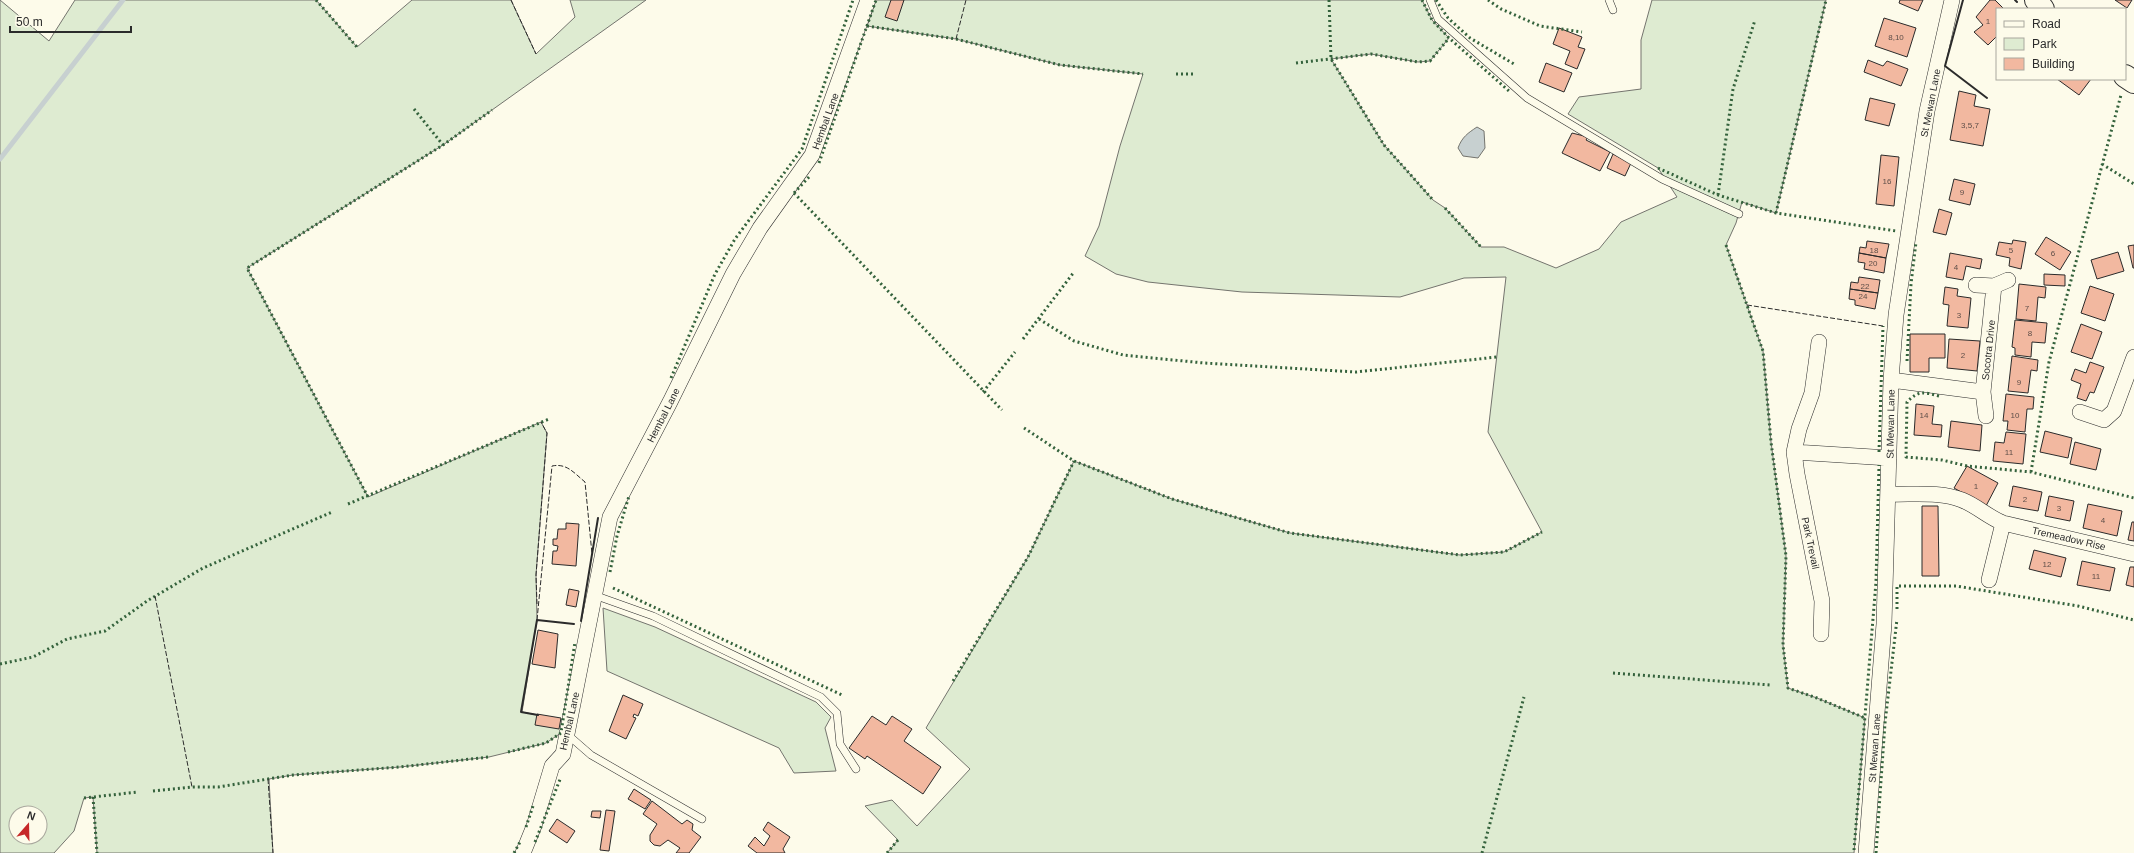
<svg xmlns="http://www.w3.org/2000/svg" width="2134" height="853" font-family="Helvetica,sans-serif">
<style>
.green{fill:#deebd1;stroke:#74746e;fill-rule:evenodd}
.water{fill:#c7d0d0;stroke:#74746e}
.lines{fill:none;stroke-linecap:round;stroke-linejoin:round}
.stream{stroke:#c7d0d0;stroke-width:5}
.building{fill:#f2b8a0;stroke:#2b2b2b}
.service-casing{stroke:#2b2b2b;stroke-width:8}
.minor-casing{stroke:#2b2b2b;stroke-width:16}
.primary-casing{stroke:#2b2b2b;stroke-width:24}
.service{stroke:#fdfbea;stroke-width:7}
.minor{stroke:#fdfbea;stroke-width:15}
.primary{stroke:#fdfbea;stroke-width:22}
.hedge{stroke:#34623c;stroke-width:3;stroke-dasharray:2 3;stroke-linecap:butt}
.fence{stroke:#2b2b2b;stroke-width:1;stroke-dasharray:5 2;stroke-linecap:butt}
.wall{stroke:#2b2b2b;stroke-width:2}
.labels{text-anchor:middle;stroke-width:3;stroke-linejoin:round;paint-order:stroke}
.number-label{font-size:8px;fill:#5d4e48}
.street-label{font-size:10px;fill:#2b2b2b;stroke:#fdfbea}
</style>
<rect width="100%" height="100%" fill="#fdfbea"/>
<path class="green" d="M0,0L49,41L75,0H316L357,47L412,0H511L536,54L575,17L570,0H646L443,145L247,268L368,497L541,422L547,433L536,575L537,620L522,712L563,720L561,733L546,743L489,757L400,767L293,775L269,779L273,853H97L93,797L84,798L74,831L54,853H0ZM16,813H40V837H16Z
M876,0H1422L1432,20L1449,38L1430,61L1418,62L1371,54L1331,59L1384,145L1433,200L1445,208L1481,247H1504L1556,268L1599,249L1621,222L1677,197L1658,168L1568,114L1579,97L1641,89V40L1652,0H1826L1776,213L1742,202L1736,223L1726,245L1763,351L1771,442L1786,556L1783,645L1788,688L1817,698L1865,718L1854,853H887L898,840L865,806L892,800L917,826L970,769L926,728L1028,557L1074,461L1172,499L1290,533L1460,555L1504,552L1542,532L1488,432L1506,277L1464,278L1400,297L1242,292L1148,282L1116,274L1085,256L1099,226L1120,146L1143,74L1060,65L956,39L867,26Z
M603,608L655,627L816,702L831,717L825,728L836,771L794,773L779,748L607,671Z"/>
<path class="water" d="M1477,127L1484,131L1485,148L1478,158L1463,156L1458,148C1462,137 1468,133 1477,127Z"/>
<g class="lines">
<path class="stream" d="M0,159L123,0"/>
</g>
<path class="building" d="M891,0H904L897,21L885,17Z
M1900,0H1923L1918,11L1899,3Z
M1990,0H1995L2004,9H1997V36L1988,45L1974,32L1983,25L1976,17Z
M2115,0H2132L2127,8Z
M1884,18L1916,28L1907,57L1875,46Z
M1559,28L1582,37L1578,47L1585,49L1577,69L1565,64L1570,51L1553,44Z
M1868,60L1883,66L1887,61L1908,69L1901,86L1864,72Z
M1546,63L1572,73L1564,92L1539,82Z
M2057,79H2091L2079,95Z
M1959,91L1976,95L1974,106L1990,109L1983,146L1950,140Z
M1870,98L1895,104L1889,126L1865,120Z
M1572,133L1588,137L1586,140L1610,152L1600,171L1562,153Z
M1613,154L1631,163L1625,176L1607,168Z
M1881,155L1899,157L1894,206L1876,204Z
M1954,179L1975,184L1970,205L1949,200Z
M1939,209L1952,213L1946,235L1933,232Z
M2046,237L2071,252L2060,270L2035,254Z
M2013,240L2026,242L2021,269L2009,266L2010,258L1996,255L1999,242L2012,244Z
M1867,241L1889,244L1886,258L1859,253L1860,247L1866,248Z
M2134,245V268H2133L2128,246Z
M2118,252L2124,271L2097,279L2091,260Z
M1859,253L1886,258L1884,273L1864,269L1865,263L1858,262Z
M1950,253L1982,259L1980,269L1966,266L1963,280L1946,277Z
M2044,274L2065,275V286L2044,285Z
M1859,277L1880,280L1878,293L1850,289L1851,282L1858,283Z
M2019,284L2046,287L2045,298L2038,297L2036,321L2016,319Z
M2090,286L2114,294L2105,321L2081,313Z
M1945,287L1958,289L1957,296L1971,298L1968,328L1947,326L1949,305L1943,304Z
M1850,289L1878,293L1875,309L1855,305V300L1849,299Z
M2015,320L2047,323L2045,343L2032,342L2031,357L2015,355V348L2012,347Z
M2081,324L2102,332L2092,359L2071,352Z
M1910,334H1945V358H1929V372H1910Z
M1949,339L1980,341L1977,371L1947,368Z
M2012,356L2038,360L2037,371L2031,370L2028,393L2008,391Z
M2090,362L2104,367L2094,393L2090,392L2086,401L2077,398L2081,384L2071,380L2075,369L2086,373Z
M2006,394L2034,397L2033,409H2027L2025,432L2007,430L2008,421H2003Z
M1916,404L1934,406L1932,424L1942,425L1941,437L1914,435Z
M1951,421L1982,425L1980,451L1948,447Z
M2045,431L2072,438L2068,458L2040,452Z
M2006,432L2026,434L2023,464L1993,461L1995,442L2004,443Z
M2075,442L2101,449L2096,470L2070,464Z
M1967,466L1998,483L1986,506L1954,488Z
M2013,486L2042,492L2038,511L2009,506Z
M2049,496L2074,501L2070,521L2045,516Z
M2088,504L2122,511L2117,536L2083,528Z
M1922,506H1938L1939,576H1922Z
M2132,522H2134V541L2128,540Z
M566,523L579,524L576,566L552,564L553,551H557L558,546L553,545V539H557L558,529H566Z
M2034,550L2066,558L2061,577L2029,569Z
M2082,561L2115,568L2110,591L2077,585Z
M2130,567H2134V587L2126,585Z
M569,589L579,591L576,607L566,605Z
M538,630L558,634L555,668L532,664Z
M623,695L643,704L638,716L634,714L633,717L636,718L626,739L609,731Z
M537,714L561,718L559,729L535,725Z
M872,716L886,725L892,716L912,729L904,741L941,767L923,794L867,756L865,759L849,748Z
M634,789L651,800L645,809L628,799Z
M652,801L682,824L687,820L693,824L692,830L701,837L689,853H676L680,848L668,840L660,846L654,845L650,841V835L657,824L643,814Z
M606,810L615,811L609,851L600,850Z
M592,811H601L600,818L591,817Z
M557,819L575,831L567,843L549,831Z
M768,822L790,837L783,849L785,853H757L748,846L755,837L764,846L770,836L763,830Z"/>
<g class="lines">
<g class="service-casing">
<path id="service" d="M1430,0L1438,19L1527,98L1662,179L1739,214
M1609,0L1613,10
M594,595L653,616L821,697L837,713L840,744L856,769
M568,735L591,755L702,819"/>
</g>
<g class="minor-casing">
<path id="minor" d="M1976,285L1994,286L2008,280
M1819,342L1812,393L1799,429L1794,452L1797,474L1822,601L1821,634
M1891,380L1983,392L1994,286
M1983,392L1986,416
M2080,412L2104,420L2114,411L2134,357
M1794,452L1889,458
M1888,494C1911,495 1940,491 1962,500C1977,506 1988,517 2003,523L2134,554
M1989,580L2003,523
M523,853L534,826L552,766L563,754L610,517L670,402L733,274L760,228L812,155L868,0
M1866,853L1884,624L1891,380L1896,315L1927,111L1952,0"/>
</g>
<g class="primary-casing">
<path id="primary" d="M2036,0L2043,9
M2125,76L2134,82"/>
</g>
<use href="#service" class="service"/>
<use href="#minor" class="minor"/>
<use href="#primary" class="primary"/>
<path class="hedge" d="M316,0L357,47
M1329,0L1331,59L1384,145L1433,200
M1422,0L1432,20L1449,38L1509,91
M1436,0L1448,18L1470,38L1514,64
M1488,0L1501,9L1540,26L1582,32
M867,26L956,39L1060,65L1143,74
M1296,63L1371,54L1418,62L1430,61L1449,38
M1176,74H1194
M414,109L443,145
M819,163L876,0
M2102,164L2134,184
M1658,168L1718,195L1776,213L1896,231
M794,193L809,177
M794,193L1002,410
M1718,195L1733,89L1755,20
M1445,208L1481,247
M1776,213L1826,0
M1726,245L1763,351L1771,442L1786,556L1783,645L1788,688L1817,698L1865,718
M1039,319L1074,341L1123,355L1204,363L1356,372L1497,357
M1023,339L1074,272
M1907,361L1911,284L1916,242
M671,378L715,274L735,239L802,149L853,0
M983,392L1015,352
M1939,396C1923,392 1919,390 1907,402L1906,457L1942,460L1967,466L2031,472L2134,498
M1024,428L1074,461L1172,499L1290,533L1460,555L1504,552L1542,532
M1879,452L1883,326
M2031,472L2049,362L2121,95
M368,497L247,268L443,145L492,110
M348,504L549,419
M610,572L617,536L629,496
M613,588L842,695
M1897,609V586H1956L2078,606L2134,620
M0,664L33,657L67,639L105,631L147,601L203,568L332,512
M1613,673L1770,685
M953,681L1028,557L1074,461
M508,752L546,743L561,733L575,642
M153,791L192,787H218L293,775L400,767L489,757
M93,797L97,853
M84,798L138,792
M526,827L533,806
M535,842L561,777
M1854,850L1876,582L1879,465
M514,853L521,840
M887,853L898,840
M1482,853L1524,697
M1876,853L1885,723L1897,619"/>
<path class="fence" d="M511,0L536,54
M956,39L966,0
M1747,305L1883,326
M155,596L192,787
M537,604L536,575L547,433L541,422
M537,620L552,466C567,463 574,473 585,482L592,554
M268,779L273,853"/>
<path class="wall" d="M1963,0L1945,66L1987,98
M2015,0L2017,2
M581,621L598,518
M538,715L521,712L537,620L574,624"/>
</g>
<g class="labels">
<g class="number-label">
<text x="1988" y="24">1</text>
<text x="1896" y="40">8,10</text>
<text x="1970" y="128">3,5,7</text>
<text x="1887" y="184">16</text>
<text x="1962" y="195">9</text>
<text x="1874" y="253">18</text>
<text x="2011" y="253">5</text>
<text x="2053" y="256">6</text>
<text x="1873" y="266">20</text>
<text x="1956" y="270">4</text>
<text x="1865" y="289">22</text>
<text x="1863" y="299">24</text>
<text x="2027" y="311">7</text>
<text x="1959" y="318">3</text>
<text x="2030" y="336">8</text>
<text x="1963" y="358">2</text>
<text x="2019" y="385">9</text>
<text x="1924" y="418">14</text>
<text x="2015" y="418">10</text>
<text x="2009" y="455">11</text>
<text x="1976" y="489">1</text>
<text x="2025" y="502">2</text>
<text x="2059" y="511">3</text>
<text x="2103" y="523">4</text>
<text x="2047" y="567">12</text>
<text x="2096" y="579">11</text>
</g>
<g class="street-label">
<text transform="translate(1930 103) rotate(-79)" y="4">St Mewan Lane</text>
<text transform="translate(825 121) rotate(-70)" y="4">Hembal Lane</text>
<text transform="translate(1988 350) rotate(-84)" y="4">Socotra Drive</text>
<text transform="translate(663 415) rotate(-63)" y="4">Hembal Lane</text>
<text transform="translate(1890 424) rotate(-89)" y="4">St Mewan Lane</text>
<text transform="translate(2069 538) rotate(13)" y="4">Tremeadow Rise</text>
<text transform="translate(1811 543) rotate(78)" y="4">Park Trevail</text>
<text transform="translate(569 721) rotate(-77)" y="4">Hembal Lane</text>
<text transform="translate(1874 748) rotate(-86)" y="4">St Mewan Lane</text>
</g>
</g>
<rect x="1996" y="8" width="130" height="72" fill="#fdfbea" stroke="#a9a89e"/>
<rect x="2004" y="21" width="20" height="6" fill="#fdfbea" stroke="#a9a89e"/>
<text x="2032" y="28" font-size="12" fill="#2b2b2b">Road</text>
<rect x="2004" y="38" width="20" height="12" fill="#deebd1" stroke="#a9a89e"/>
<text x="2032" y="48" font-size="12" fill="#2b2b2b">Park</text>
<rect x="2004" y="58" width="20" height="12" fill="#f2b8a0" stroke="#a9a89e"/>
<text x="2032" y="68" font-size="12" fill="#2b2b2b">Building</text>
<g transform="translate(28 825) rotate(20)"><circle r="19" fill="#fdfbea" stroke="#a9a89e"/>
<path d="M0-3L7 15L0 10L-7 15Z" fill="#c62828"/>
<text y="-6" font-size="11" font-weight="bold" text-anchor="middle" fill="#2b2b2b">N</text>
</g>
<path d="M10 26v6h121v-6" fill="none" stroke="#2b2b2b" stroke-width="2"/>
<text x="16" y="26" font-size="12" fill="#2b2b2b" stroke="#fdfbea" stroke-width="3" paint-order="stroke">50 m</text>
</svg>
